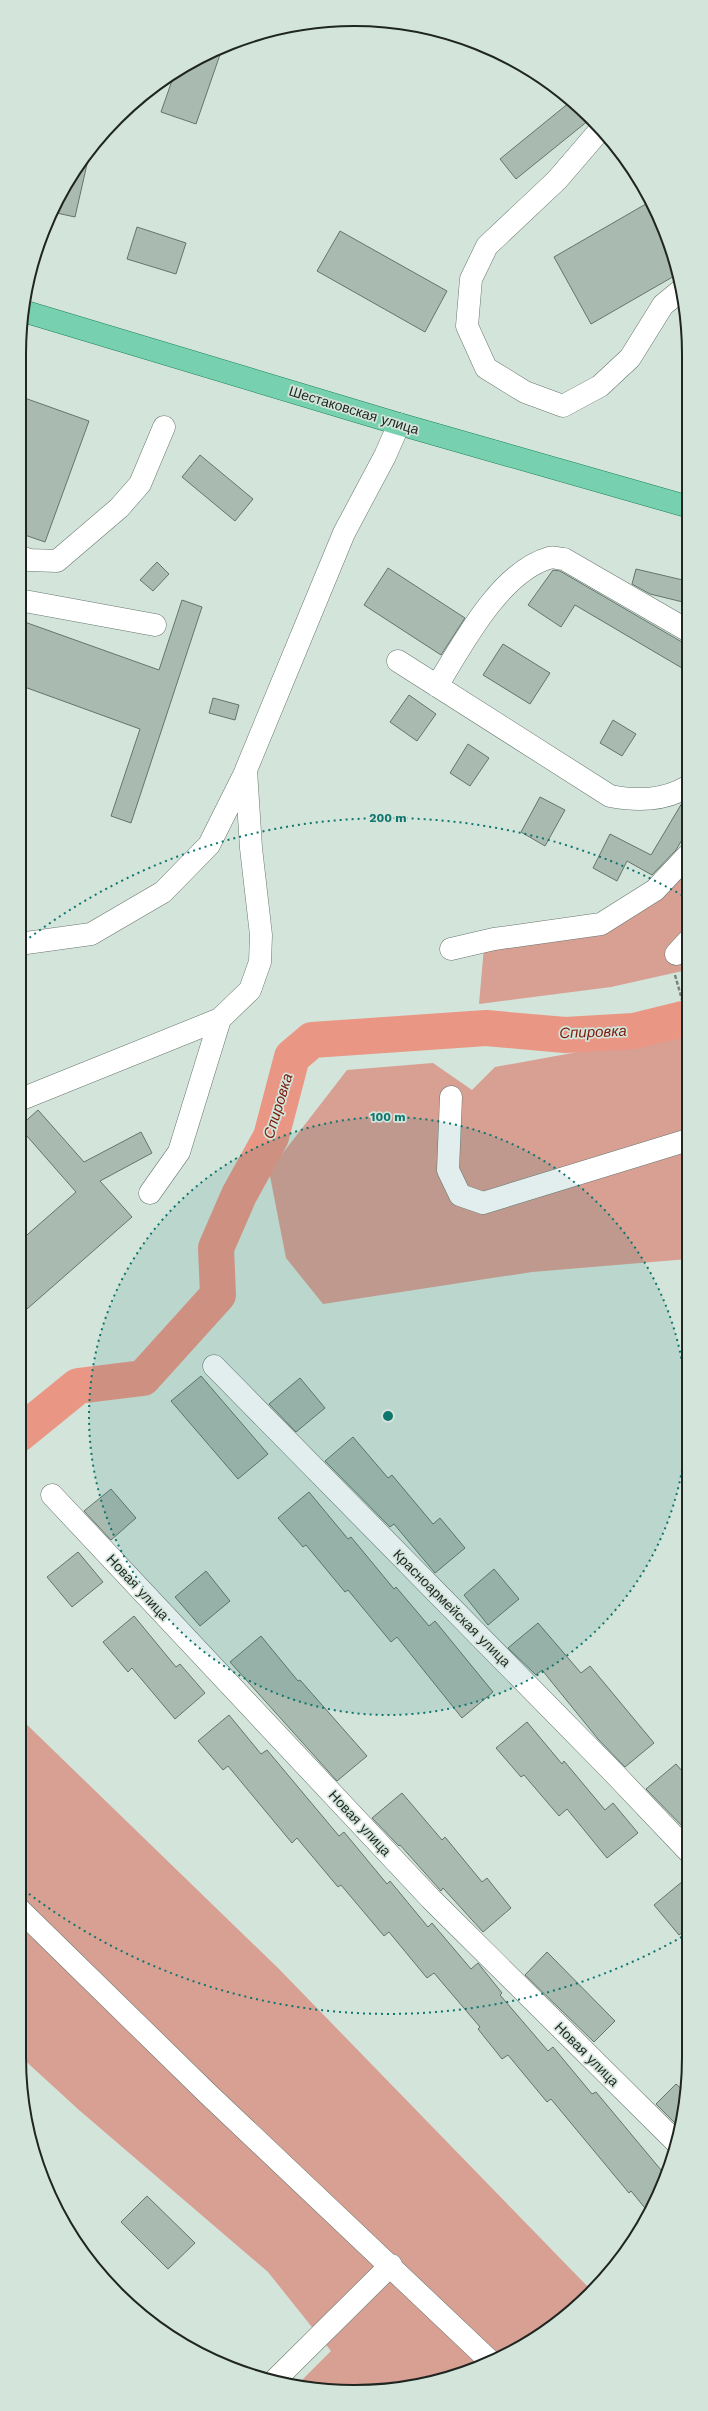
<svg xmlns="http://www.w3.org/2000/svg" width="708" height="2411" font-family="'Work Sans',sans-serif">
<style>
.green{fill:#d89f93}
.lines{fill:none;stroke-linecap:round;stroke-linejoin:round}
.river{stroke:#e99685;stroke-width:36}
.building{fill:#a9bab0;stroke:#65756c}
.minor-casing{stroke:#67776f;stroke-width:23}
.major-casing{stroke:#1d815c;stroke-width:23}
.path{stroke:#79857e;stroke-width:2.5;stroke-dasharray:4 2;stroke-linecap:butt}
.minor{stroke:#fff;stroke-width:22}
.major{stroke:#77d1b0;stroke-width:22}
.ring{fill:none;stroke:#0f766e;stroke-width:2;stroke-dasharray:2 4}
.labels{text-anchor:middle;stroke-width:3.5;stroke-linejoin:round;paint-order:stroke}
.street-label{font-size:14px;fill:#1f2622;stroke:#d3e4da}
.water-label{font-size:15px;font-style:italic;fill:#7b1a0a;stroke:#d3e4da}
.rim{fill:none;stroke:#1f2622;stroke-width:2}
.centre{fill:#0f766e;stroke:#d3e4da;stroke-width:2}
.ring-label{font-size:12px;text-anchor:middle;font-weight:bold;fill:#0f766e;stroke:#d3e4da;stroke-width:3.5;stroke-linejoin:round;paint-order:stroke}
</style>
<rect width="100%" height="100%" fill="#d3e4da"/>
<path class="green" d="M687,865V970L611,987L479,1004L484,947L588,937L647,904Z
M687,1032L688,1259L532,1272L323,1304L286,1258L269,1171L347,1070L433,1063L472,1090L495,1067Z
M19,1717L278,1968L590,2289L558,2323L502,2357L441,2381L332,2391L297,2385L331,2351L268,2272L79,2110L19,2055Z"/>
<g class="lines">
<path class="river" d="M19,1434L78,1386L143,1378L218,1295L216,1248L239,1195L271,1137L292,1057L312,1040L486,1028L565,1035L634,1031L687,1018"/>
</g>
<path class="building" d="M223,46L196,124L161,112L175,72Z
M570,102L581,110L589,120L516,179L500,159Z
M90,151L75,217L52,212L75,168Z
M651,201L655,206L676,275L591,324L554,257Z
M137,227L186,243L176,274L127,259Z
M340,231L447,291L425,332L317,271Z
M19,396L89,421L45,542L19,533Z
M200,455L253,499L235,521L182,477Z
M157,562L169,574L153,591L140,580Z
M388,568L465,618L441,655L364,605Z
M636,569L687,581V603L650,594L632,584Z
M553,570L560,571L687,645V671L575,605L561,627L528,605Z
M182,600L202,607L131,823L111,816L140,729L19,685V620L159,670Z
M503,644L550,673L530,704L483,675Z
M409,695L436,714L417,741L390,722Z
M213,698L239,705L235,720L209,713Z
M613,720L636,734L622,756L600,743Z
M468,744L489,758L470,786L450,773Z
M540,797L565,810L545,846L521,832Z
M687,801V831L676,850L652,875L627,861L617,881L593,868L610,834L651,855L682,803Z
M38,1110L84,1162L141,1132L152,1153L100,1181L132,1217L19,1316V1242L76,1192L19,1127Z
M201,1376L268,1454L238,1479L171,1401Z
M300,1378L325,1408L296,1432L269,1404Z
M353,1437L388,1478L392,1475L433,1524L440,1518L465,1548L435,1573L394,1524L390,1527L325,1461Z
M111,1489L136,1518L111,1540L84,1511Z
M309,1492L348,1539L351,1537L394,1589L396,1587L429,1626L435,1621L493,1692L462,1718L397,1637L391,1642L348,1590L345,1592L306,1545L303,1547L278,1518Z
M78,1552L103,1582L72,1607L47,1577Z
M494,1569L519,1599L488,1625L464,1595Z
M206,1571L230,1601L200,1626L175,1597Z
M134,1616L176,1667L180,1664L205,1693L175,1719L132,1668L128,1672L103,1642Z
M538,1623L581,1673L590,1666L654,1743L625,1767L598,1739L542,1670L536,1675L508,1648Z
M261,1636L298,1681L300,1680L367,1756L337,1781L230,1662Z
M229,1715L261,1754L267,1750L339,1836L344,1832L387,1884L390,1881L428,1927L432,1923L471,1969L478,1963L502,1993L500,1995L548,2051L553,2047L592,2094L596,2092L666,2176L649,2213L631,2191L629,2193L551,2099L547,2102L508,2055L502,2059L478,2029L480,2027L434,1973L427,1978L389,1932L384,1936L341,1885L338,1887L297,1838L292,1843L228,1766L223,1770L198,1741Z
M527,1722L562,1764L564,1761L605,1810L613,1803L638,1833L607,1858L567,1809L559,1816L524,1775L521,1777L496,1748Z
M676,1764L689,1779V1833L646,1789Z
M402,1793L442,1840L445,1837L482,1882L487,1878L511,1908L483,1932L443,1888L441,1891L400,1845L399,1846L372,1818Z
M689,1876V1927L679,1935L654,1905Z
M547,1952L615,2021L594,2042L525,1975Z
M676,2084L686,2093L681,2129L656,2104Z
M147,2196L195,2243L168,2269L121,2222Z"/>
<g class="lines">
<g class="minor-casing">
<path id="minor" d="M600,130L557,180L487,246L471,279L467,326L486,368L525,392L563,406L600,386L630,358L663,305L680,291
M19,556L29,560L57,561L119,508L140,484L164,427
M19,600L155,625
M398,661L610,796C637,801 663,801 687,787
M437,686C462,645 500,572 549,558C553,556 559,559 564,559L687,630
M19,944L91,934L163,892L209,845L246,771
M451,949L494,939L601,924L655,890L687,856
M676,954L687,942
M451,1097L448,1170L460,1195L483,1203L688,1140
M19,1100L220,1019L250,990L260,962L261,935L251,848L246,770L344,533L385,456L399,424
M150,1193L179,1152L220,1019
M214,1366L612,1771L689,1852
M52,1495L431,1899L676,2142
M19,1909L206,2092L491,2362
M273,2382L391,2265"/>
</g>
<g class="major-casing">
<path id="major" d="M23,311L399,424L686,506"/>
</g>
<path class="path" d="M675,975L687,1017"/>
<use href="#minor" class="minor"/>
<use href="#major" class="major"/>
</g>
<circle cx="388" cy="1416" r="299" fill="#0f766e" fill-opacity=".12"/>
<g class="ring">
<circle cx="388" cy="1416" r="299"/>
<path d="M687 1934A598 598 0 0 1 20 1887M20 945A598 598 0 0 1 687 898"/>
</g>
<g class="labels">
<g class="street-label">
<text transform="translate(354 410) rotate(17)" y="5">Шестаковская улица</text>
<text transform="translate(138 1587) rotate(47)" y="5">Новая улица</text>
<text transform="translate(452 1608) rotate(45)" y="5">Красноармейская улица</text>
<text transform="translate(360 1823) rotate(47)" y="5">Новая улица</text>
<text transform="translate(587 2054) rotate(45)" y="5">Новая улица</text>
</g>
<g class="water-label">
<text transform="translate(593 1032) rotate(-2)" y="5">Спировка</text>
<text transform="translate(278 1106) rotate(-73)" y="5">Спировка</text>
</g>
</g>
<path d="M0 0H708V2411H0ZM354 26H354A328 328 0 0 1 682 354V2057A328 328 0 0 1 354 2385H354A328 328 0 0 1 26 2057V354A328 328 0 0 1 354 26Z" fill="#d3e4da" fill-rule="evenodd"/>
<path class="rim" d="M354 26H354A328 328 0 0 1 682 354V2057A328 328 0 0 1 354 2385H354A328 328 0 0 1 26 2057V354A328 328 0 0 1 354 26Z"/>
<circle cx="388" cy="1416" r="6" class="centre"/>
<g class="ring-label">
<text x="388" y="822">200 m</text>
<text x="388" y="1121">100 m</text>
</g>
</svg>
